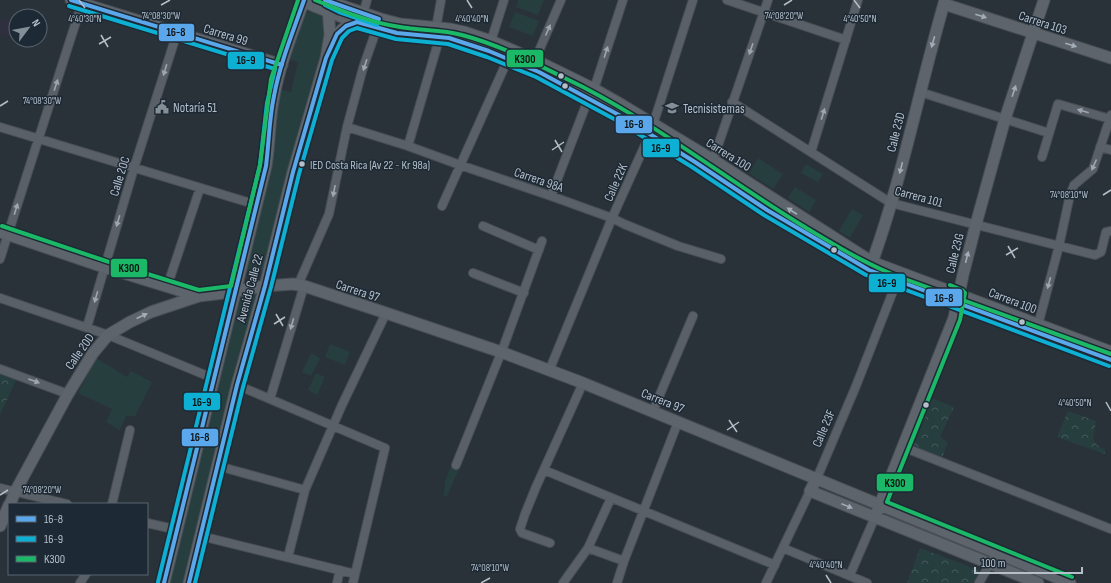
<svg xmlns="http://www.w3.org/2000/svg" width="1111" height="583" font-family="'Sofia Sans Condensed',sans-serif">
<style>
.medical{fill:#2f303f}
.grass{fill:#273e3f}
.park{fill:url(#park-crowns)}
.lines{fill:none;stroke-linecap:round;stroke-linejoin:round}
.street-casing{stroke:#484e54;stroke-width:10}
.secondary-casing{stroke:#484e54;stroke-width:13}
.street{stroke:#5a6067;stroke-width:8}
.secondary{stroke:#5e646c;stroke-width:11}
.bus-1-casing{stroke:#1d2934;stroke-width:7}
.bus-2-casing{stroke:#1d2934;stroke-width:7}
.bus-3-casing{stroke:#1d2934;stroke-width:7}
.bus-1{stroke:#5aa8eb;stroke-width:4}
.bus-2{stroke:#0dafd3;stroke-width:4}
.bus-3{stroke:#1ab867;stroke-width:4}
.oneway{fill:#a3adb7}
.oneway2{fill:#9ea7b1}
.ticks{fill:none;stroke:#b4bfca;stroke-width:1.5}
.bus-dot{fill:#b4bfca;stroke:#1d2934;stroke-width:1.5}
.labels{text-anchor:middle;stroke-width:3;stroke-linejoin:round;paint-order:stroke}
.bus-label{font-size:12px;fill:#b4bfca;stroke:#1d2934;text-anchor:start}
.street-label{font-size:13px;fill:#b4bfca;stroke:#1d2934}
.poi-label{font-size:13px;fill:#b4bfca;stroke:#1d2934;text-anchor:start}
.ticks-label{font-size:10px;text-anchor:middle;fill:#b4bfca;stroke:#1d2934;stroke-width:3;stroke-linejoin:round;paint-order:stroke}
.line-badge{stroke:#1d2934;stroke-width:1.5}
.pale-badge-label{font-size:11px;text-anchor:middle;font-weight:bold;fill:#111}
</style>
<defs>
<pattern id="park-crowns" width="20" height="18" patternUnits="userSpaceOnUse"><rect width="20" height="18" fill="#273e3f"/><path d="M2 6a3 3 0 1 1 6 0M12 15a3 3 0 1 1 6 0" fill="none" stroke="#445859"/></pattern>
</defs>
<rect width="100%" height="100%" fill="#2a3239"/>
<path class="medical" d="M0,18L16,22V27L13,38L0,34Z"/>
<path class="grass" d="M518,0H544L538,15L516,7Z
M312,10L322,15L325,18V43L285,184L263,272H245L281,90L291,92L298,62L288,59L305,14Z
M515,12L539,21L533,36L509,27Z
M758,158L783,174L773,189L749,173Z
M806,164L823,174L818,182L801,173Z
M795,187L816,200L809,212L788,198Z
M852,209L863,215L850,238L839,231Z
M258,293L185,583H169L240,297Z
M330,344L350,352L345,365L325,357Z
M311,353L320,358L311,376L302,372Z
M96,358L127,377L131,371L152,382L135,416H126L120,430L106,422L112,409L78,393Z
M316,373L325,377L317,395L308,390Z
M452,463L460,467L447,496H444L445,481Z"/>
<path class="park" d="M0,373L16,380L0,415Z
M928,397L954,407L940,437L948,442L942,458L912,445Z
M1068,411L1096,421L1093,439L1097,445L1105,450V454L1057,437Z
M920,548L981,571L974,583H907Z"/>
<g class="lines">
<g class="street-casing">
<path id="street" d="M727,0L846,40
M363,14L367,0
M436,28L441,0
M491,41L504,0
M535,60L561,0
M594,89L623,0
M920,92L1049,133
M732,102L891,203L1095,255L1101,252L1106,232L1111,231
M0,127L257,205
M347,127L408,146L460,165L551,196L612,218L624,224L678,246L721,259
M408,146L440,36
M1100,147L1111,150
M811,152L858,0
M1042,157L1058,104L1110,119
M713,160L768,0
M551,196L589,97
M442,206L508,59
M483,226L539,250
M0,259L82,3
M473,273L524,293
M298,285L329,214L347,127L363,68L377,28
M167,287L200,188
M0,298L108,335L215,379
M1038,325L1059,246L1070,195L1074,185L1093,169L1111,115
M87,327L134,168L177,33
M0,369L68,394
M549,371L612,218L650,134L693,0
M237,385L385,448L353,583
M270,399L304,286
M653,411L693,316
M903,447L1111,529
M456,465L503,348L542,241
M218,466L305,490
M544,470L775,565
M817,478L856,386L897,281
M0,488L67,504
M112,504L130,430
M147,523L178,530
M201,536L355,574
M550,543L522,533L520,529L525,514L536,487L583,383
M588,548L624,561
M783,548L867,583
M288,557L305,490L342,405L386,313
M850,575L875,517
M80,583L86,574
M337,583L340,570
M563,583L588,548L611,498
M617,583L624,561L678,422
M766,583L810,491
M979,583L992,560"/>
</g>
<g class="secondary-casing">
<path id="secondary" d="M71,0L282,65
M325,0L381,19L400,24L450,29L464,32L491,41L535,60L594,89L622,105L713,160L872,262L1111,352
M304,2C334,14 365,27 397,33C415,36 433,34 450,38C481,45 510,59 538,72C655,125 754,211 868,270C895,284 927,292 956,303C1008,322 1059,341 1111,360
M944,4L1111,58
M331,46C336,34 343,25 357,22
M0,232L104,267L198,296
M870,268C902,181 919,89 945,0
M817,478L810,491L1038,583
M10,504L15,492L68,394L93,353L108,335L130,322L151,312L199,296L224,293L265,286L293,284L304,286L386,313L501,352L583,383L1070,583
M875,517L954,318L963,275L976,224L1005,119L1044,0
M0,526L9,505
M164,583L266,166C270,143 269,119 274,96C280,63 293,32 304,0
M189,583L237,385L265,286L293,172L326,58L330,35L328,7"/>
</g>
<use href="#street" class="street"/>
<use href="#secondary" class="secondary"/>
<g class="bus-1-casing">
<path id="bus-1" d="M71,0L282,65
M325,0L379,19
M164,583L266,166C269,143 269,119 274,96C280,63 293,32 304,0
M189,583L237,385L265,286L293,172L326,58L337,34L346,26L357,22L397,33L449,38L489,51L539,72L619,115L695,162L767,210L869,270L1111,360"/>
</g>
<g class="bus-2-casing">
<path id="bus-2" d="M325,5L339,12L377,25
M69,6L275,69L267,103L260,165L158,582
M195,583L243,387L271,287L299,174L332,60L342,38L349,31L357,28L396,39L448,44L487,57L536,77L616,120L692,167L764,215L866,275L1109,366"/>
</g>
<g class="bus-3-casing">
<path id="bus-3" d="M315,0C342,11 371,23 400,27C421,31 441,29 462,35C504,46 544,68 583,87C660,127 729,181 803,226C835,245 867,265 902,278L1111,354
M2,226L106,261L199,290L231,286L260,165L271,79L298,0
M950,285L962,290L965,293L960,320L887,502L1072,577"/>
</g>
<use href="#bus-1" class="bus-1"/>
<use href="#bus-2" class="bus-2"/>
<use href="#bus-3" class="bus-3"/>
</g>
<defs><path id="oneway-solid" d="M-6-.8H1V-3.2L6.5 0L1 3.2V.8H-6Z"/></defs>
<g class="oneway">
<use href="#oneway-solid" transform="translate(981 16) rotate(18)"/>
<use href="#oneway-solid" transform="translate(933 42) rotate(106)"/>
<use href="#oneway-solid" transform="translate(1071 45) rotate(18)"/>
<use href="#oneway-solid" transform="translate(1014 91) rotate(-72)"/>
<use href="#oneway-solid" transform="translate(901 168) rotate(104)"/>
<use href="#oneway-solid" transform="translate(792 211) rotate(-147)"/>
<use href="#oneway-solid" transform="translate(967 257) rotate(-76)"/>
<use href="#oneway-solid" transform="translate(142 316) rotate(-25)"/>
<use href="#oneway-solid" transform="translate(847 506) rotate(22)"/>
</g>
<g class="oneway2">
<use href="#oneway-solid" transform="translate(548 30) rotate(-66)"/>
<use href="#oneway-solid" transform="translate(751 49) rotate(109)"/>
<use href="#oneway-solid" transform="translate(606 52) rotate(-72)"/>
<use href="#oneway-solid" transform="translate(365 65) rotate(108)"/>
<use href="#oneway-solid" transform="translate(165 70) rotate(107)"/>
<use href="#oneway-solid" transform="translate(56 85) rotate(-72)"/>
<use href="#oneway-solid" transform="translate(1083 111) rotate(-164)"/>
<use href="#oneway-solid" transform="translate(823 114) rotate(-73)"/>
<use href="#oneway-solid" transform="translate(1094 165) rotate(114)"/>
<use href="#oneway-solid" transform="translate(334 191) rotate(101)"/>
<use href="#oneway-solid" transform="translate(16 209) rotate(-73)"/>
<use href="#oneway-solid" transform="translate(118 221) rotate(107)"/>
<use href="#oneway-solid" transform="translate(1049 283) rotate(105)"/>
<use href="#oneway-solid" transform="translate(96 297) rotate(106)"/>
<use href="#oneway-solid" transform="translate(292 324) rotate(106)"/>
<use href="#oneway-solid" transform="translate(34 381) rotate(20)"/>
</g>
<path class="ticks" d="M79,0L85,8M467,0L472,8M854,0L860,8M161,5L170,0M784,5L792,0M101,35L108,47M99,44L111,37M0,106L8,101M555,140L562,152M552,150L564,142M1103,195L1111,190M1008,246L1015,258M1006,255L1018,248M276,314L283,326M274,324L285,317M1106,402L1111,411M729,420L737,432M727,430L739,422M0,495L8,490M826,575L831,583M481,583L490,578"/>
<defs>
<g id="civic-bare" transform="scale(1.08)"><path d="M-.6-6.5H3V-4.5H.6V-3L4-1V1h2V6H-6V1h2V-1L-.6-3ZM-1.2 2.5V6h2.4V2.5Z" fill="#848e97" stroke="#1d2934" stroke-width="2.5" paint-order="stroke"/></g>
<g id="university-bare" transform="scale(1.08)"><path d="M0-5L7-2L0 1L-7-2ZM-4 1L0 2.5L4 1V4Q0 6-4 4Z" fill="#848e97" stroke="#1d2934" stroke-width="2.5" paint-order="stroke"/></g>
</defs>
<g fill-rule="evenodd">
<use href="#civic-bare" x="162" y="107"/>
<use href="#university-bare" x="672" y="108"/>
</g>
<g class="bus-dot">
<circle cx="561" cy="76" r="3.5"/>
<circle cx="565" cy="86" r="3.5"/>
<circle cx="302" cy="164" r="3.5"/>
<circle cx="834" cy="250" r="3.5"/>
<circle cx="1022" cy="322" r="3.5"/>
<circle cx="926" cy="405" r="3.5"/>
</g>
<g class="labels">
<g class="bus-label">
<text x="310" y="169">IED Costa Rica (Av 22 - Kr 98a)</text>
</g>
<g class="street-label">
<text transform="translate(1043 22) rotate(18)" y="5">Carrera 103</text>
<text transform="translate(226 34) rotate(17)" y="5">Carrera 99</text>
<text transform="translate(895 132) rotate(-76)" y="5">Calle 23D</text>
<text transform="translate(729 154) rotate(32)" y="5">Carrera 100</text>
<text transform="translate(119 176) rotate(-73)" y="5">Calle 20C</text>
<text transform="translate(539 179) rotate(19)" y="5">Carrera 98A</text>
<text transform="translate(615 182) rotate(-66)" y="5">Calle 22K</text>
<text transform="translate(919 196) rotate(15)" y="5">Carrera 101</text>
<text transform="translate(954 253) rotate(-76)" y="5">Calle 23G</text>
<text transform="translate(249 288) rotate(-75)" y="5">Avenida Calle 22</text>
<text transform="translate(358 290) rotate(18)" y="5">Carrera 97</text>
<text transform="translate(1013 300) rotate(21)" y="5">Carrera 100</text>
<text transform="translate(79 351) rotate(-55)" y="5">Calle 20D</text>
<text transform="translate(663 400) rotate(22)" y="5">Carrera 97</text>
<text transform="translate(823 428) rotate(-67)" y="5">Calle 23F</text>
</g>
<g class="poi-label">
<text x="173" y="112">Notaría 51</text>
<text x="683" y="113">Tecnisistemas</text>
</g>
</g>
<g class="ticks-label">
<text x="784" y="19">74°08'20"W</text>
<text x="161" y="19">74°08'30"W</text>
<text x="85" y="22">4°40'30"N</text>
<text x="472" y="22">4°40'40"N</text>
<text x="860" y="22">4°40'50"N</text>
<text x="42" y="104">74°08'30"W</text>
<text x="1069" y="198">74°08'10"W</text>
<text x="1075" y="406">4°40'50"N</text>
<text x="42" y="493">74°08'20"W</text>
<text x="826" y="568">4°40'40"N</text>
<text x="490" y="571">74°08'10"W</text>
</g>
<g class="line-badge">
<rect x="158" y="23" width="37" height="19" rx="4" fill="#5aa8eb"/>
<rect x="506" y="49" width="38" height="19" rx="4" fill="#1ab867"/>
<rect x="227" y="51" width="38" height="19" rx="4" fill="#0dafd3"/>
<rect x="615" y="115" width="38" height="19" rx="4" fill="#5aa8eb"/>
<rect x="642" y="138" width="38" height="20" rx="4" fill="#0dafd3"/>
<rect x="110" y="258" width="38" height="20" rx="4" fill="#1ab867"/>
<rect x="868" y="273" width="38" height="20" rx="4" fill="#0dafd3"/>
<rect x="925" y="288" width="38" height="19" rx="4" fill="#5aa8eb"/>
<rect x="183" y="392" width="38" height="19" rx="4" fill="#0dafd3"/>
<rect x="181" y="428" width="38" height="19" rx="4" fill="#5aa8eb"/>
<rect x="876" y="473" width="38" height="19" rx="4" fill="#1ab867"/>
</g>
<g class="pale-badge-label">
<text x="176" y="36">16-8</text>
<text x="525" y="63">K300</text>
<text x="246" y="64">16-9</text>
<text x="634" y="128">16-8</text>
<text x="661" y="152">16-9</text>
<text x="129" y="272">K300</text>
<text x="887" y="287">16-9</text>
<text x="944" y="302">16-8</text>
<text x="202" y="406">16-9</text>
<text x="200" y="441">16-8</text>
<text x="895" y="487">K300</text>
</g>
<rect x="8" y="503" width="140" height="72" fill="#1d2934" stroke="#596570"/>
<rect x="16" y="516" width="20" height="6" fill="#5aa8eb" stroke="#596570"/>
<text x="44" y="523" font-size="12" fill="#b4bfca">16-8</text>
<rect x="16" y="536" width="20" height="6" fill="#0dafd3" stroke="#596570"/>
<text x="44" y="543" font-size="12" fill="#b4bfca">16-9</text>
<rect x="16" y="556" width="20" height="6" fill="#1ab867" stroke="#596570"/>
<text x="44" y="563" font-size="12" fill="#b4bfca">K300</text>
<g transform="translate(28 28) rotate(58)"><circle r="19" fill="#1d2934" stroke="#596570"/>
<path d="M0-3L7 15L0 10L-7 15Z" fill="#848e97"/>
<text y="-6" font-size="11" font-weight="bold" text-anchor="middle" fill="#b4bfca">N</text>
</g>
<path d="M975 567v6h107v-6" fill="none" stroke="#b4bfca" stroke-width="2"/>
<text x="981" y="567" font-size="12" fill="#b4bfca" stroke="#1d2934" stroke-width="3" paint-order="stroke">100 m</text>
</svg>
